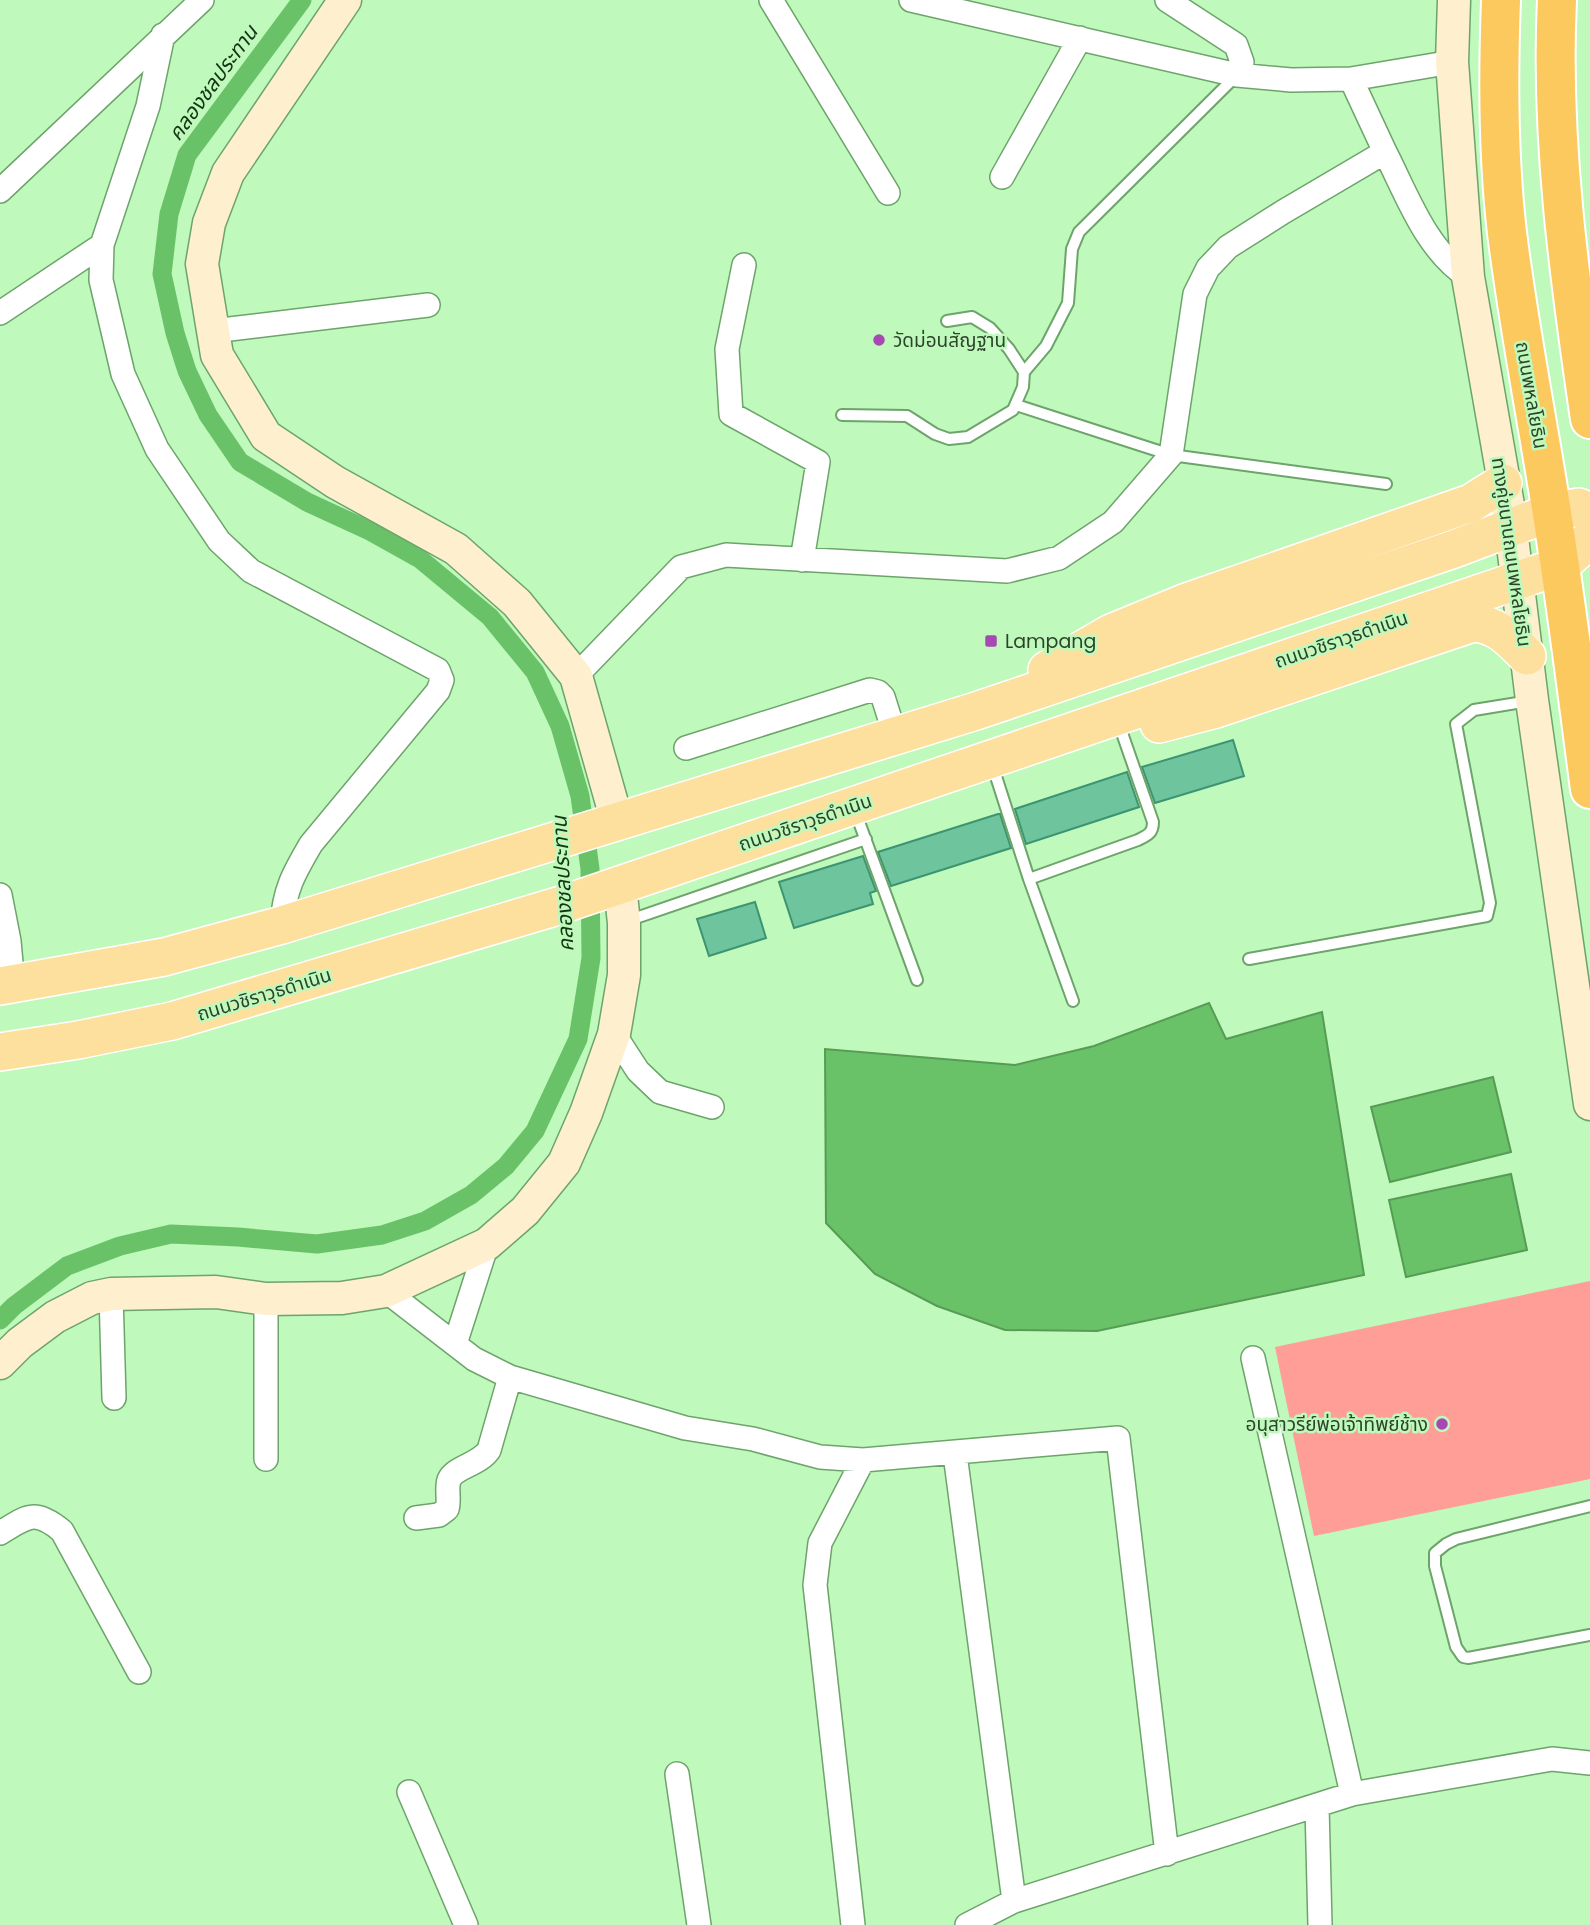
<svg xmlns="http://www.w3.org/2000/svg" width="1590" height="1925" font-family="Poppins,'Noto Sans Thai',sans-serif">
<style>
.green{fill:#ff9d97}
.water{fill:#69c267;stroke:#579c55;stroke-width:2}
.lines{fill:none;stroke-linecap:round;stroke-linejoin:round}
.canal{stroke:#69c267;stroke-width:19}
.building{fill:#6ec49d;stroke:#3d9471;stroke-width:2}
.lane-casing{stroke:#6da46b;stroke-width:14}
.street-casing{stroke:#6da46b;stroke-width:26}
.secondary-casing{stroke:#6da46b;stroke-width:35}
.primary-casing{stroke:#fff;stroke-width:40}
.highway-casing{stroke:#fff;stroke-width:42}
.lane{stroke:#fff;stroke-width:10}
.street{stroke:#fff;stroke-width:23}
.secondary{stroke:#feefcf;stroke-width:32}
.primary{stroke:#fddf9e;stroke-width:37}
.highway{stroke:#fcc95e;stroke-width:38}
.poi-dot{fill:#a749b2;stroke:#bff9bc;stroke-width:2.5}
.labels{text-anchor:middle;stroke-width:5;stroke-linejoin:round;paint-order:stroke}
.poi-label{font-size:19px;fill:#2c442b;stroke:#bff9bc;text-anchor:start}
.street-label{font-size:19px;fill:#2c442b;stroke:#bff9bc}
.water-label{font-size:21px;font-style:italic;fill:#123512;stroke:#bff9bc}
</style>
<rect width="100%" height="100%" fill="#bff9bc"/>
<path class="green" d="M1590,1281V1479L1314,1536L1275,1347Z"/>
<path class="water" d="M1209,1003L1226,1039L1322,1012L1364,1275L1097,1331L1005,1330L937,1306L875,1274L826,1223L825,1049L1015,1065L1094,1046Z
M1493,1077L1511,1152L1390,1182L1371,1107Z
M1511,1174L1527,1250L1406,1277L1389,1200Z"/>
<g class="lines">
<path class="canal" d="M0,1320L14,1306L67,1266L120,1246L171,1234L238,1237L317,1244L382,1235L425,1221L471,1195L506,1166L535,1131L578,1039L591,958L590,869L580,796L560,726L535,672L490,617L420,559L368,530L307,502L240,462L208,415L187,371L175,333L162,274L169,214L187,155L302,0"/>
</g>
<path class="building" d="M1233,740L1244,776L1155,803L1142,767Z
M1127,772L1139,807L1026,844L1015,809Z
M998,814H1000L1011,848L891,886L878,852Z
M863,856L876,891L870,893L873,904L794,928L779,882Z
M755,902L766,938L709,956L697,919Z"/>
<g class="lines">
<g class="lane-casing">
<path id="lane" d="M1024,372L1046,346L1068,303L1072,249L1079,232L1237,75
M1016,405L1171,455L1386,484
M842,415L907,416L935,434L949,439L968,437L1013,410L1023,387L1024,372L1009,349L990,328L972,317L947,321
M992,764L1029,879L1073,1001
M855,811L917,980
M1029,879L1138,840C1148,835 1153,833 1153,822L1122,733
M627,921L866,839
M1249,959L1487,916L1490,903L1456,724L1474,710L1529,701
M1590,1506L1456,1539L1446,1544L1435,1553V1566L1456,1647L1463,1657L1468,1658L1590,1635"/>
</g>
<g class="street-casing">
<path id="street" d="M771,0L888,193
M911,0L1237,75L1291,80L1351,79L1452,62
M1167,0L1236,45L1242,62L1237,75
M163,35L148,106L102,245L101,280L123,374L157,449L219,541L251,571L438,670L442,680L438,691L311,844C294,873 284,890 282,925
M1385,152C1407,195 1426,250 1468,277
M1002,177L1080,38
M0,191L202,0
M744,265L727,349L731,414L818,462L802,560
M0,313L102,245
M213,331L428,305
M576,676L681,567L726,555L1007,571L1059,558L1113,522L1171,455L1195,294L1208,268L1228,247L1283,212L1385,152L1351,79
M686,748L870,690L878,692L883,697L895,735
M0,895L9,941L13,985
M614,1034L638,1071L660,1092L712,1107
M386,1291L474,1359L510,1377L685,1428L753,1439L820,1457L863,1460L1118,1438L1167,1854
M111,1294L114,1398
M455,1344L487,1244
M1253,1358L1352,1794
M955,1454L1014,1901
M266,1459V1299
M416,1518L439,1515L447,1509C450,1500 446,1489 449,1480C454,1467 479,1465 489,1450L510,1377
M0,1533C27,1517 34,1508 62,1531L139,1672
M677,1774L699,1925
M409,1792L466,1925
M1317,1806L1320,1925
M853,1925L815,1585L820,1543L863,1460
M967,1925L1014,1901L1352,1794L1552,1759L1590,1763"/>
</g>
<g class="secondary-casing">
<path id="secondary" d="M345,0L228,173L209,223L202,264L217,355L266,436L335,482L456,549L517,603L576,676L617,821
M1454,0L1452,62L1468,277L1508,505L1532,700L1590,1104
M0,1363L20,1343L55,1317L92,1298L111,1294L216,1292L266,1299L342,1298L386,1291L487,1244L525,1211L564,1163L586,1113L614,1034L624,975V923L620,886"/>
</g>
<g class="primary-casing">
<path id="primary" d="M1047,670L1111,633L1184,603L1471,503L1503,483
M1159,724L1216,709L1473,623C1497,624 1511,640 1527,656
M0,986L164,957L282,925L976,711L1454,549L1552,512L1579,507L1590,512
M0,1052L78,1040L172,1021L558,906L1560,566L1590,539"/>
</g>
<g class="highway-casing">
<path id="highway" d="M1501,0C1498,77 1498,156 1507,233C1518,321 1535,408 1549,495C1565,592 1577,691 1590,789
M1557,0C1550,140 1570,282 1590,419"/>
</g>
<use href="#lane" class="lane"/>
<use href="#street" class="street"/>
<use href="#secondary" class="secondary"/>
<use href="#primary" class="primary"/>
<use href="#highway" class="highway"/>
</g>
<g class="poi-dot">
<circle cx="879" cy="340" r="7"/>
<rect x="984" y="634" width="14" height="14" rx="3.5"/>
<circle cx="1442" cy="1424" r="7"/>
</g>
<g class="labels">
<g class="poi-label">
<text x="893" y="347">วัดม่อนสัญฐาน</text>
<text x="1005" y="648">Lampang</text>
<text x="1428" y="1431" text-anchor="end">อนุสาวรีย์พ่อเจ้าทิพย์ช้าง</text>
</g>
<g class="street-label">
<text transform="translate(1532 395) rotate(80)" y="7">ถนนพหลโยธิน</text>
<text transform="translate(1512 552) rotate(82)" y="7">ทางคู่ขนานถนนพหลโยธิน</text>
<text transform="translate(1341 639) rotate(-19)" y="7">ถนนวชิราวุธดำเนิน</text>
<text transform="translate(805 822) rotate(-19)" y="7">ถนนวชิราวุธดำเนิน</text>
<text transform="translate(264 994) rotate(-17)" y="7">ถนนวชิราวุธดำเนิน</text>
</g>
<g class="water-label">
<text transform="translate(213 83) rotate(-54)" y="7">คลองชลประทาน</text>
<text transform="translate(563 884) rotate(-93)" y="7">คลองชลประทาน</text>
</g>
</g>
</svg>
